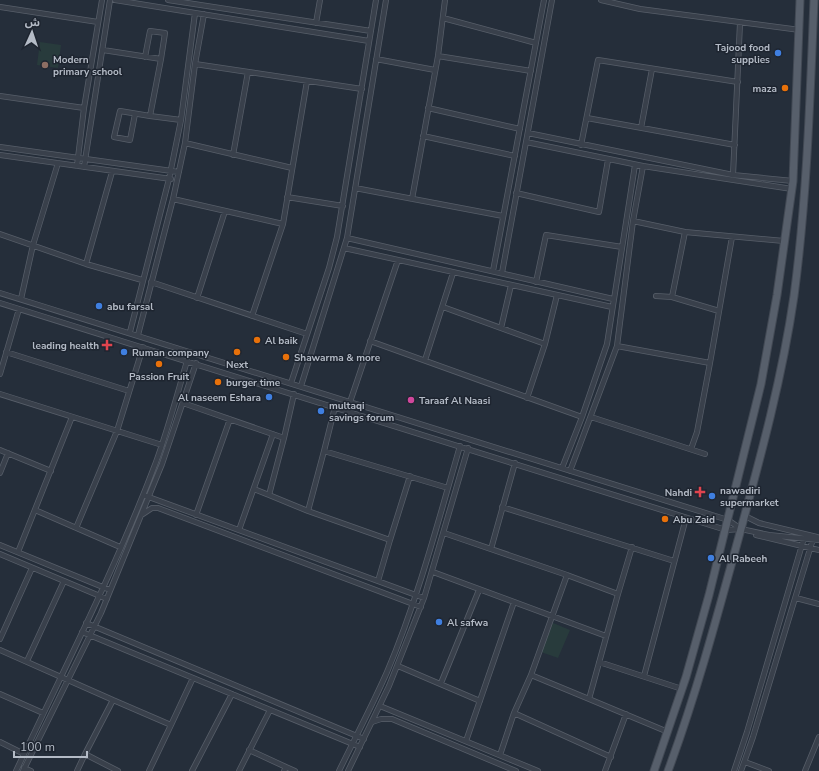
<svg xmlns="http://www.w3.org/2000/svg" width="819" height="771" font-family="'Nunito Sans','Noto Sans Arabic',sans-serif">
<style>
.green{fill:#283b3c}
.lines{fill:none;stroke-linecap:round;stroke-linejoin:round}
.street-casing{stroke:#575e69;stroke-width:6}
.primary-casing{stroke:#424954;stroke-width:9}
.street{stroke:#39404b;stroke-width:4.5}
.primary{stroke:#575f6b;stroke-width:7}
.shop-dot{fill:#3f7fe0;stroke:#1e2530;stroke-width:1.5}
.education-dot{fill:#8d6e63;stroke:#1e2530;stroke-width:1.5}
.food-dot{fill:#e8710a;stroke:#1e2530;stroke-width:1.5}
.health-dot{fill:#e0444e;stroke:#1e2530;stroke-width:1.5}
.hotel-dot{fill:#d1479c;stroke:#1e2530;stroke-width:1.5}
.labels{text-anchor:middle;stroke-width:3;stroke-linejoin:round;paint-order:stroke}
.poi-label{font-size:10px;font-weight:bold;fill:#b4bbc6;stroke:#1e2530;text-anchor:start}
</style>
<rect width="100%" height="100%" fill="#252e3a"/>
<path class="green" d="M40,42L61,45L58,68L37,65Z
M553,623L570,630L558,658L541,652Z"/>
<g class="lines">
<g class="street-casing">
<path id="street" d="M115,0L369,41
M168,0L371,31
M601,0L640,9L800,30
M0,7L98,22
M443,18L536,43
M316,23L320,0
M103,50L161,59L150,116L120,111L114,137L130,140L135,114
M438,56L531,71
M145,57L150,31L165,33L161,59
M376,59L435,70
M195,64L362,89
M0,96L84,108
M428,108L520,129
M150,116L181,120
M587,118L735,145
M641,128L652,69
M528,133L733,175L793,181
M423,136L515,156
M526,142L643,166L792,189
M185,143L292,168
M581,145L598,60L738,82
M0,147L179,172
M0,155L171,179
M233,155L248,72
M77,166L84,108L102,0
M84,167L110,0
M733,175L740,23
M355,188L503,216
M516,193L599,212L608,160
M287,197L343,206
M173,199L283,224
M412,199L438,56L445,0
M633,221L685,232
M0,234L86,264L142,280
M347,238L613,299
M344,248L612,307
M86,264L112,172
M493,271L544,0
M502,273L552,0
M151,282L307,334
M536,282L546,235L622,247
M0,293L728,520L741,529L726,530L0,303
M656,296L672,297L719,311
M672,297L685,232L784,241
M197,298L225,211
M21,299L33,245L58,163
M443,307L545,344
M252,316L283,224L307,81
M501,328L511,285
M130,332L169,179L181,120L195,13
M138,335L173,199L185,143L195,64L204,14
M370,341L582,417
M617,346L710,363
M6,352L129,391
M425,360L453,273
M0,374L19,309
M291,383L329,268L337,237L376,0
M301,386L347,238L386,0
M0,394L162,445
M527,398L545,344L557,295
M350,402L398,260
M183,403L284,438L269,495L308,511
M335,407L324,451L448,488
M591,417L705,454
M284,438L294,394
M691,449L697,432L710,363L732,237
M0,450L51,471
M324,451L308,511L390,540L378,581
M562,468L582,417L607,344L635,165
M570,471L617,346L633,221L643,166
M0,473L8,453
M254,489L269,495
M146,496L424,598
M502,507L674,561
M35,510L120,547
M143,514L152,508H158L421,607
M196,515L230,419
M745,516L759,523L817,537
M76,528L117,431L143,347
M741,529L769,535L819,540
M239,530L273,434
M444,533L567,575L531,675L514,713L500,755
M756,535L819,550
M390,540L410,476
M0,545L110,590
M491,549L515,463
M18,552L72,417
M0,554L107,599
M433,572L606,636
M567,575L618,594L589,699L668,732
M618,594L632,547
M796,598L819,604
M86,623L364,739
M82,632L360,747
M0,639L32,568
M0,650L113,700
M27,661L64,581
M599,662L682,689
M398,666L480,701
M531,675L589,699
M644,676L686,518
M441,683L479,590
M0,694L43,713
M380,706L538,771
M514,713L611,757
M372,722L381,719H392L516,771
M466,741L514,602
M0,742L24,754
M249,750L286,767L284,771
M745,762L769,771
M286,767L295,771
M24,768L31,771
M16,771C64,669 116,568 156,462C168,429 177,395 187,361
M23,771L101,613L162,464L196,363
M77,771L85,754
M118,771L85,754L113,700L171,725L193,678
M149,771L171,725
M192,771L232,694
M239,771L270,710
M339,771C355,738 372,706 387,672C418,599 438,522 460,446
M348,771L389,686L424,598L468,448
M605,771L626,714
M734,771L747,732L804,538
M741,771L753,737L813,539
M805,771L819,737"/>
</g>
<g class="primary-casing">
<path id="primary" d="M654,771L686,677L709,595L761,384L777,295L793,181L800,0
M668,771C696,695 717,617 738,540C760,459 782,379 794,296C807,198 810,99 814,0"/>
</g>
<use href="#street" class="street"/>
<use href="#primary" class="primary"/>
</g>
<g class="shop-dot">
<circle cx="778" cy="53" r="4"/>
<circle cx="99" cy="306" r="4"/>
<circle cx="124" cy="352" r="4"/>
<circle cx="269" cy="397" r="4"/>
<circle cx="321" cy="411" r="4"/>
<circle cx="712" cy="496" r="4"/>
<circle cx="711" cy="558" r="4"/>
<circle cx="439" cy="622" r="4"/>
</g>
<circle class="education-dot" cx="45" cy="65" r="4"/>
<g class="food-dot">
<circle cx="785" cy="88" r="4"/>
<circle cx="257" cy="340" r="4"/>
<circle cx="237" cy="352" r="4"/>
<circle cx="286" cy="357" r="4"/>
<circle cx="159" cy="364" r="4"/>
<circle cx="218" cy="382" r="4"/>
<circle cx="665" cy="519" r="4"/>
</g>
<g class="health-dot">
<path d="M105 339h4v4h4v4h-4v4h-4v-4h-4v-4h4z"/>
<path d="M698 486h4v4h4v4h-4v4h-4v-4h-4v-4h4z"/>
</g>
<circle class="hotel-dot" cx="411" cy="400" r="4"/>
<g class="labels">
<g class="poi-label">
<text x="770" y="51" text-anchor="end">Tajood food<tspan x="770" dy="12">supplies</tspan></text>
<text x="53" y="63">Modern<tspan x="53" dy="12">primary school</tspan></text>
<text x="777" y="92" text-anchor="end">maza</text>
<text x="107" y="310">abu farsal</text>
<text x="265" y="344">Al baik</text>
<text x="99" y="349" text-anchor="end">leading health</text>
<text x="132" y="356">Ruman company</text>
<text x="294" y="361">Shawarma &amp; more</text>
<text x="237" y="368" text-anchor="middle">Next</text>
<text x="159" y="380" text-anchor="middle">Passion Fruit</text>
<text x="226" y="386">burger time</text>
<text x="261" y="401" text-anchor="end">Al naseem Eshara</text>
<text x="419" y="404">Taraaf Al Naasi</text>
<text x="329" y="409">multaqi<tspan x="329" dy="12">savings forum</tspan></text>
<text x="720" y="494">nawadiri<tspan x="720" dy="12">supermarket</tspan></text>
<text x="692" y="496" text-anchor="end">Nahdi</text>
<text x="673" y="523">Abu Zaid</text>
<text x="719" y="562">Al Rabeeh</text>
<text x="447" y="626">Al safwa</text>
</g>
</g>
<g transform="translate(32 32) rotate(3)" stroke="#1e2530" stroke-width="3" paint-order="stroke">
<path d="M0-3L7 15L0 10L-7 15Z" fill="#b4bbc6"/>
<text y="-6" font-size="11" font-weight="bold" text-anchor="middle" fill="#b4bbc6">ش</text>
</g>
<path d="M14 751v6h73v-6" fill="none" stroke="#b4bbc6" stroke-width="2"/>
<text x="20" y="751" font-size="12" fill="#b4bbc6" stroke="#1e2530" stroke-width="3" paint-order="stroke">100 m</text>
</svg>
